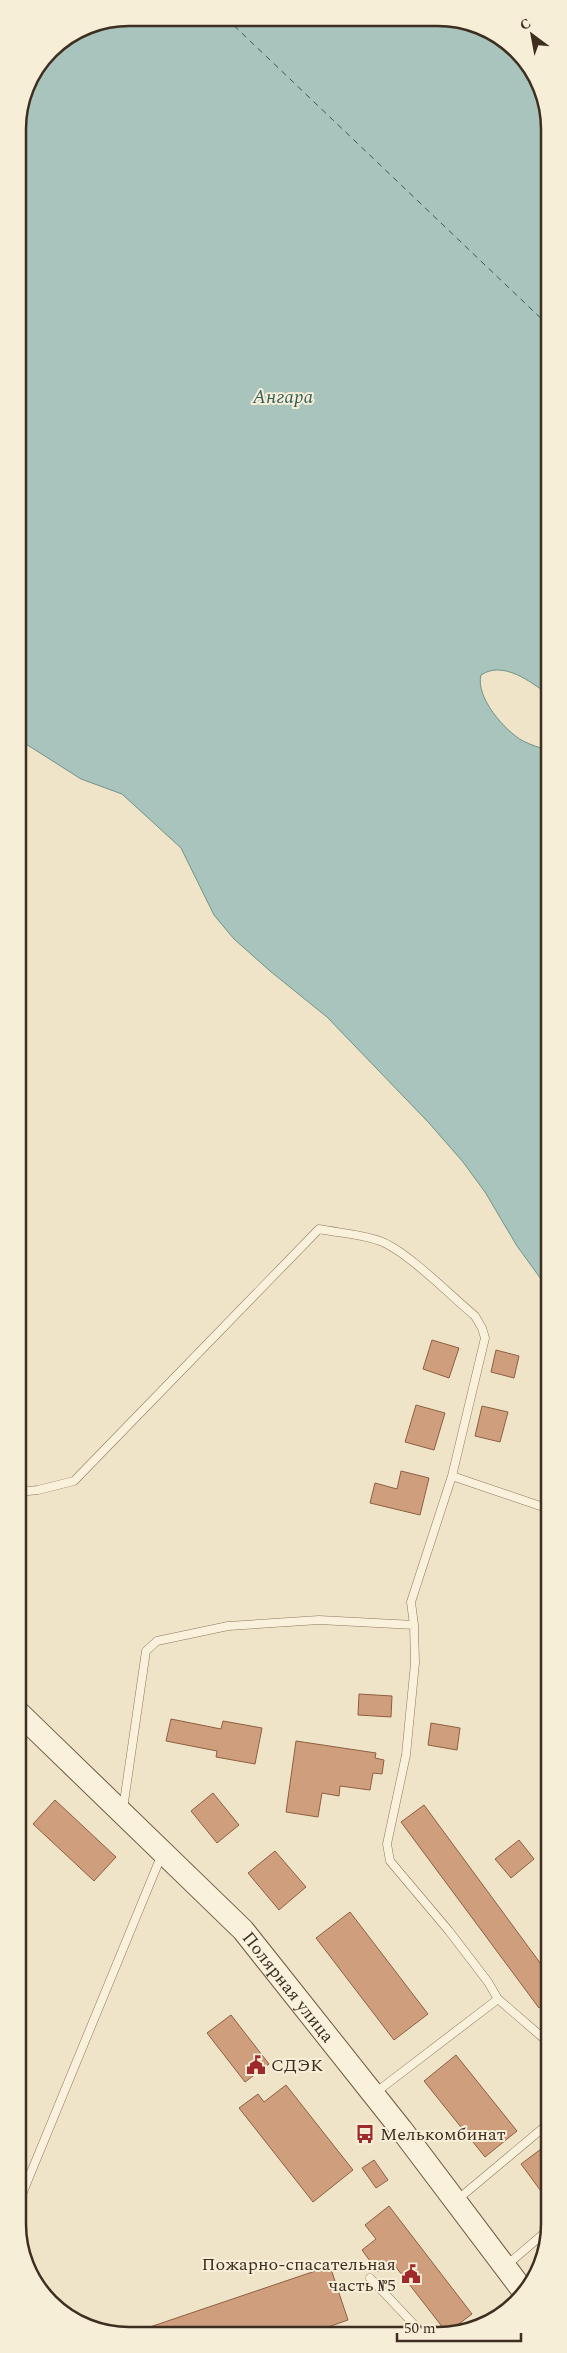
<svg xmlns="http://www.w3.org/2000/svg" width="567" height="2353" font-family="Spectral,serif">
<style>
.water{fill:#a9c4bc;stroke:#6f938a}
.lines{fill:none;stroke-linecap:round;stroke-linejoin:round}
.ferry{stroke:#2f5d5a;stroke-width:1;stroke-dasharray:6 5;stroke-linecap:butt}
.building{fill:#cf9f7d;stroke:#8d5f41}
.service-casing{stroke:#8d765c;stroke-width:9}
.secondary-casing{stroke:#6f573f;stroke-width:24}
.service{stroke:#faf1dc;stroke-width:8}
.secondary{stroke:#faf1dc;stroke-width:22}
.labels{text-anchor:middle;stroke-width:4;stroke-linejoin:round;paint-order:stroke}
.street-label{font-size:18px;fill:#3d2e20;stroke:#f7eed8}
.poi-label{font-size:18px;fill:#3d2e20;stroke:#f7eed8;text-anchor:start}
.water-label{font-size:19px;font-style:italic;fill:#2f5d5a;stroke:#f7eed8}
.rim{fill:none;stroke:#3d2e20;stroke-width:2.5}
</style>
<rect width="100%" height="100%" fill="#f0e4c8"/>
<path class="water" d="M129,18L460,20L517,50L549,114V695C531,682 503,660 481,675C475,697 505,731 523,741C531,745 540,748 549,750V1290L517,1246L485,1192L463,1162L429,1123L327,1017L270,971L234,939L214,915L181,848L122,794L81,779L18,739V122L26,86L50,50L87,26Z"/>
<g class="lines">
<path class="ferry" d="M226,18L549,326"/>
</g>
<path class="building" d="M432,1340L459,1348L449,1378L423,1369Z
M496,1350L519,1356L514,1378L491,1372Z
M416,1405L445,1413L434,1450L405,1442Z
M482,1406L508,1412L500,1442L475,1436Z
M401,1471L429,1478L420,1515L370,1503L375,1483L397,1489Z
M359,1694L392,1696L391,1717L358,1715Z
M171,1719L221,1729L223,1721L262,1728L255,1764L216,1757L217,1751L166,1741Z
M431,1723L460,1728L457,1750L428,1745Z
M296,1741L376,1753L375,1758L384,1760L382,1774L373,1773L370,1790L340,1786L339,1796L322,1793L318,1817L286,1812Z
M213,1793L239,1825L217,1843L191,1811Z
M55,1800L116,1857L94,1881L33,1824Z
M424,1805L549,1975V2001L539,2008L401,1822Z
M519,1840L534,1859L511,1878L495,1859Z
M275,1851L306,1887L279,1910L248,1873Z
M350,1912L428,2014L394,2040L316,1938Z
M231,2015L269,2064L245,2082L207,2033Z
M456,2055L517,2131L485,2157L424,2081Z
M286,2085L353,2170L313,2202L239,2108L258,2094L264,2102Z
M549,2143V2202L521,2164Z
M374,2160L388,2180L376,2188L362,2168Z
M389,2206L472,2314L447,2333L392,2262L378,2272L362,2250L376,2239L365,2225Z
M330,2266L348,2320L308,2334L138,2333V2331Z"/>
<g class="lines">
<g class="service-casing">
<path id="service" d="M18,1492L38,1490L74,1481L319,1229C339,1233 361,1234 380,1241C407,1251 451,1296 475,1316L482,1328L485,1338L452,1476
M414,1625L415,1663L406,1755L387,1844L390,1861L449,1931L488,1982L498,1999
M123,1809L146,1651L157,1641L228,1626L319,1620L414,1625L411,1602L452,1476L549,1509
M375,2093L498,1999L542,2037
M457,2200L549,2123
M18,2204L162,1854
M507,2265L549,2229
M370,2278L423,2334"/>
</g>
<g class="secondary-casing">
<g id="secondary">
<path id="s1" d="M18,1712L243,1930L401,2129L524,2292"/>
</g>
</g>
<use href="#service" class="service"/>
<use href="#secondary" class="secondary"/>
</g>
<defs>
<g id="civic-bare" transform="scale(1.5)"><path d="M-.6-6.5H3V-4.5H.6V-3L4-1V1h2V6H-6V1h2V-1L-.6-3ZM-1.2 2.5V6h2.4V2.5Z" fill="#9e2a2b" stroke="#f7eed8" stroke-width="2.5" paint-order="stroke"/></g>
<g id="bus-bare" transform="scale(1.5)"><path d="M-5-6H5V4H4V6H2V4H-2V6H-4V4H-5ZM-3.5-4V0h7V-4ZM-3.5 1.2v1.5H-2V1.2ZM2 1.2v1.5H3.5V1.2Z" fill="#9e2a2b" stroke="#f7eed8" stroke-width="2.5" paint-order="stroke"/></g>
</defs>
<g fill-rule="evenodd">
<use href="#civic-bare" x="256" y="2065"/>
<use href="#bus-bare" x="365" y="2134"/>
<use href="#civic-bare" x="411" y="2274"/>
</g>
<g class="labels">
<g class="street-label">
<text dy="6" stroke="none"><textPath href="#s1" startOffset="386">Полярная улица</textPath></text>
</g>
<g class="poi-label">
<text x="271" y="2071">СДЭК</text>
<text x="380" y="2140">Мелькомбинат</text>
<text x="396" y="2270" text-anchor="end">Пожарно-спасательная<tspan x="396" dy="21">часть №5</tspan></text>
</g>
<g class="water-label">
<text x="283" y="403">Ангара</text>
</g>
</g>
<path d="M0 0H567V2353H0ZM129 26H438A103 103 0 0 1 541 129V2224A103 103 0 0 1 438 2327H129A103 103 0 0 1 26 2224V129A103 103 0 0 1 129 26Z" fill="#f7eed8" fill-rule="evenodd"/>
<path class="rim" d="M129 26H438A103 103 0 0 1 541 129V2224A103 103 0 0 1 438 2327H129A103 103 0 0 1 26 2224V129A103 103 0 0 1 129 26Z"/>
<g transform="translate(532 35) rotate(328)" stroke="#f7eed8" stroke-width="4" paint-order="stroke">
<path d="M0-4L9 19L0 12L-9 19Z" fill="#3d2e20"/>
<text y="-8" font-size="14" font-weight="bold" text-anchor="middle" fill="#3d2e20">С</text>
</g>
<path d="M397 2333v8h124v-8" fill="none" stroke="#3d2e20" stroke-width="2.5"/>
<text x="404" y="2333" font-size="15" fill="#3d2e20" stroke="#f7eed8" stroke-width="4" paint-order="stroke">50 m</text>
</svg>
